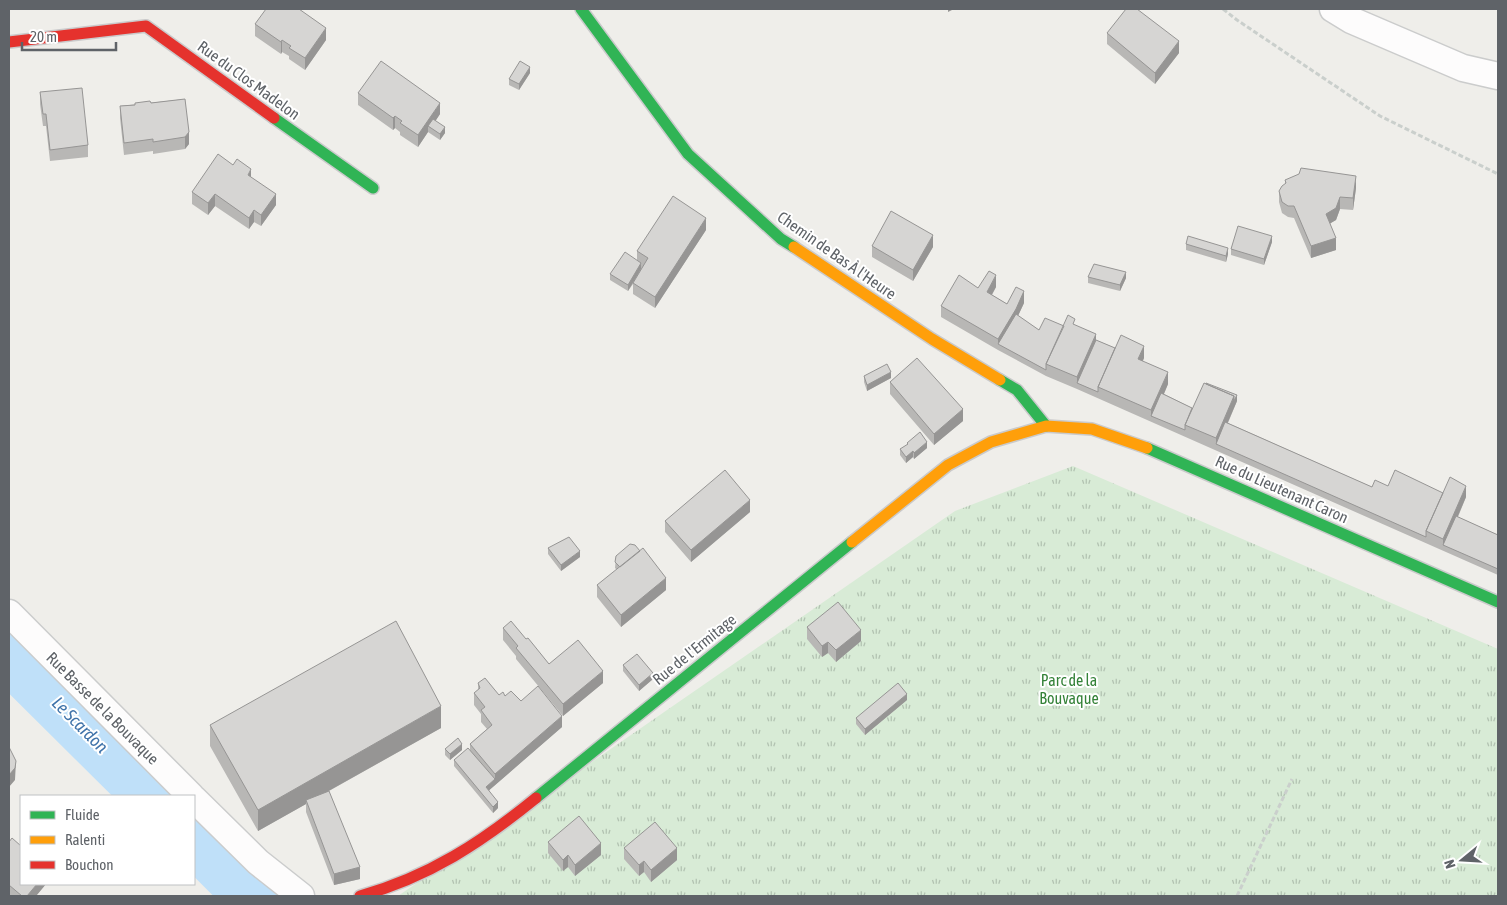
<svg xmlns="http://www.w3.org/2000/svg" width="1507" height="905" font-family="'Asap Condensed',sans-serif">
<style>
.park{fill:url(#park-tufts)}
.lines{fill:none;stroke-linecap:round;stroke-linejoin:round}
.river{stroke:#bfe0f9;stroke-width:56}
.street-casing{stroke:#cbcccc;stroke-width:29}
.fast-casing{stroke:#cacacb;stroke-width:14}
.slow-casing{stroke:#cacacb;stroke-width:14}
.jam-casing{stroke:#cacacb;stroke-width:14}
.path{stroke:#cacfcc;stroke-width:3;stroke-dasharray:5 2.5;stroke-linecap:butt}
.street{stroke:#fdfcfc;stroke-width:26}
.fast{stroke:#30b455;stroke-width:11}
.slow{stroke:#ff9f0a;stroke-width:11}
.jam{stroke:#e5322d;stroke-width:11}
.wall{fill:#b8b7b5}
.shaded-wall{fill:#969594}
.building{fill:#d6d5d3;stroke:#969594}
.labels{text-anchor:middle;stroke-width:4;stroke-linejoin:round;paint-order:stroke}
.street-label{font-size:16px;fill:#5f6368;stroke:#fff}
.park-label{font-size:16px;fill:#348238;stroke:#fff}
.water-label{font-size:18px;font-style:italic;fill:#4174aa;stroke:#fff}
</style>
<defs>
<pattern id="park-tufts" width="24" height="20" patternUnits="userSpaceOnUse" patternTransform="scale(1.25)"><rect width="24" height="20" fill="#d8ebd6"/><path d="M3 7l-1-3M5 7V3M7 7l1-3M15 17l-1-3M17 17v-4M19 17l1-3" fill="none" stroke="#b2c2b1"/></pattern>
</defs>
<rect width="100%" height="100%" fill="#efeeea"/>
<path class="park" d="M1073,466L1498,649V896H398L955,511Z"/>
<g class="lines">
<path class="river" d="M9,654L152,796
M194,837L253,896"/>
<g class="street-casing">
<path id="street" d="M1333,9L1351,20L1463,68L1498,76
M9,613L191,796
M194,799L258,862L301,896"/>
</g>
<g class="fast-casing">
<path id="fast" d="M581,9L688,154L781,239L794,247
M274,118L373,188
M1000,380L1017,390L1046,426
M1147,448L1498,602
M536,798L852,542"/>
</g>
<g class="slow-casing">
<path id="slow" d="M794,247L932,339L1000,380
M852,542L948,465L991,442L1046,426L1092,429L1147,448"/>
</g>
<g class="jam-casing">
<path id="jam" d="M9,42L146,26L274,118
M360,896C429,877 482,842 536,798"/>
</g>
<path class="path" d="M1223,9L1237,20L1380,116L1498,174
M1237,896L1292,779"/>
<use href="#street" class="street"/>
<use href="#fast" class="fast"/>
<use href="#slow" class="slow"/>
<use href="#jam" class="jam"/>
</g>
<path class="wall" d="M255,24L326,40L305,70L289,59V56L282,52L281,54L255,36Z
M1107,33L1179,53L1155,84L1107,44Z
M530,73L519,90L509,85V79Z
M40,92L88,145V157L50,161L46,126H43L40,104Z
M358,93L440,114L435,121L445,133L440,140L428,132L418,147L400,135V132L395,128L393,130L358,105Z
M185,99L189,144L185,149L153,154V151L124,155L120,118V106Z
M251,177L276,205L261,226L254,222L249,229L215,206L208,215L192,204V192Z
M1285,180L1356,188L1353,210L1340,209L1336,220L1330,223L1336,250L1311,258L1294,218L1288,217L1282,213L1279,202V191L1285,184Z
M706,230L655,308L633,294V284L628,291L610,280V274L637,260V251Z
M1272,242L1264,265L1231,255V249Z
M1186,244L1228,254L1226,262L1186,250Z
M872,246L933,247L913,281L872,257Z
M1088,277L1126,278L1120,291L1088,283Z
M996,287L992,295L1007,304L1024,303L1018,316L1039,330L1075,325L1096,340L1115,348L1144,358L1143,361L1168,384L1164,394L1192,408L1237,401L1228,423L1372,487L1388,486L1443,493L1466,497L1458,517L1498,535V575L1077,389L1046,376L998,350L941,317V306L978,288Z
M864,376L891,378L867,391L864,382Z
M890,382L963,421L934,445L890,394Z
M907,443L927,448L914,459L913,457L906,463L900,455V449L907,445Z
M750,512L691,562L665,532V521Z
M548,548L580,557L561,571L548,554Z
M616,556L666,590L621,627L597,597V585L617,570L615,568Z
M807,627L861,641L836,662L828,653L822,657L807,639Z
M503,628L526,639L549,664L603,683L563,716L516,659V656L503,640Z
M623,665L653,679L639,691L623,671Z
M478,683L499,695L505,696L521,701L562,727L489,790L498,808L493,813L454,766V760L470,750V744L487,729L481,722V714L474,705V693L478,690Z
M907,700L865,735L856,724V718Z
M210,725L441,728L329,791L360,879L334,885L306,812V804L258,831L210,746Z
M445,749L462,750L450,760L445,755Z
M9,842L21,884H46L36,896H9Z
M548,842L601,855L575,876L568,867L563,871L548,853Z
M624,848L677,860L651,882L644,872L639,876L624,859Z"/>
<path class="shaded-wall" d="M948,9H954L948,12Z
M326,28V40L305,70V58Z
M282,40V52L281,54V42Z
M1179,41V53L1155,84V73Z
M530,67V73L519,90V84Z
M440,103V114L431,128L428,126V132L418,147V135Z
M395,116V128L393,130V118Z
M445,127V133L440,140V134Z
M189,132V144L185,149V137Z
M251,169V181L248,175Z
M1356,176V188L1353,210V198Z
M215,194V206L208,215V203Z
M276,194V205L261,226V215Z
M1340,197V209L1336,220L1326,226V214Z
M254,210V222L249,229V218Z
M706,218V230L655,308V297Z
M933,235V247L913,281V270Z
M1272,236V242L1264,265V259Z
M1336,238V250L1311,258V246Z
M1228,248V254L1226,262V256Z
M641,263V269L628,291V285Z
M1126,272V278L1120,291V285Z
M996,275V287L987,303V292Z
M1024,291V303L1016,320L998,344V339Z
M1096,334V346L1077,383V377Z
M1144,346V358L1138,370V359Z
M891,372V378L867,391V385Z
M1168,372V384L1154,417L1151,416V410Z
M1237,395V401L1218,445L1216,444V438L1234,396Z
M963,409V421L934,445V434Z
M927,442V448L914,459V453Z
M913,451V457L906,463V457Z
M1466,486V497L1445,546L1443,545V539Z
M750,500V512L691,562V550Z
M580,551V557L561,571V565Z
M666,578V590L621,627V615Z
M861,630V641L836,662V650Z
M828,642V653L822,657V646Z
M603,671V683L563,716V704Z
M653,673V679L639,691V685Z
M907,694V700L865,735V729Z
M441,706V728L307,803L306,800V804L258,831V810Z
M562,716V727L486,793V787L495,779V774Z
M462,744V750L450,760V754Z
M16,761L15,780L9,787V775Z
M498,802V808L493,813V807Z
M601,843V855L575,876V865Z
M677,848V860L651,882V870Z
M568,855V867L563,871V860Z
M644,861V872L639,876V865Z
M360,867V879L334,885V874Z
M37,884H46L36,896H27Z"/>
<path class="building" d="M266,9H299L326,28L305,58L289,48L291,46L282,40L281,42L255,24Z
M1126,9H1137L1179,41L1155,73L1107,33Z
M381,61L440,103L418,135L400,123L402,121L395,116L393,118L358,93Z
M520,61L530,67L519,84L509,79Z
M82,88L88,145L50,150L46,114H43L40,92Z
M185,99L189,132L185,137L153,142V139L124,143L120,106L135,105V103L150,101L151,103Z
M433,119L445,127L440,134L428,126Z
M218,154L233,165L237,159L251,169L248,175L276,194L261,215L254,210L249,218L215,194L208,203L192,192Z
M1301,168L1356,176L1353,198L1340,197L1336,208L1326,214L1336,238L1311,246L1294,206H1288L1282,202L1279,191L1282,186L1286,183L1285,180L1299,174Z
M673,196L706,218L655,297L633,283L648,258L637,251Z
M891,211L933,235L913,270L872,246Z
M1238,226L1272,236L1264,259L1231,249Z
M1188,236L1228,248L1226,256L1186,244Z
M625,252L641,263L628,285L610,274Z
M1094,264L1126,272L1120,285L1088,277Z
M989,271L996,275L987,292L1007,304L1016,287L1024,291L1016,309L998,339L941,306L959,275L978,288Z
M1016,314L1039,330L1045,318L1064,326L1046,364V370L998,344Z
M1068,315L1075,319L1073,324L1096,334L1077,377L1046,364Z
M1121,335L1144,346L1138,359L1168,372L1151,410L1098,387Z
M1096,340L1115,348L1098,387V392L1077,383Z
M917,358L963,409L934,434L890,382Z
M887,364L891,372L867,385L864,376Z
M1204,383L1234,396L1216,438L1185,425Z
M1206,383L1237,395L1234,401V396L1206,384Z
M1161,393L1192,408L1185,425V430L1151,416Z
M1225,422L1372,487L1375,480L1388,486L1395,470L1443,493L1426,531V537L1216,444Z
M920,432L927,442L914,453L913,451L906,457L900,449L908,444L907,443Z
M725,470L750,500L691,550L665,521Z
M1450,477L1466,486L1443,539L1426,531Z
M1456,516L1498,535V569L1443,545Z
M569,537L580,551L561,565L548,548Z
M630,544L635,545L640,551L620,567L615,562L616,556Z
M643,548L666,578L621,615L597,585Z
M838,602L861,630L836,650L828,642L822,646L807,627Z
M396,621L441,706L258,810L210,725Z
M511,621L526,639L528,638L549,664L578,640L603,671L563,704L516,648L518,646L503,628Z
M637,654L653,673L639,685L623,665Z
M485,678L499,695L503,692L505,696L511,691L521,701L538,686L562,716L495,774L470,744L492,725L481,710L485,707L474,693L480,688L478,683Z
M898,683L907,694L865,729L856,718Z
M458,738L462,744L450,754L445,749Z
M9,747L16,761L15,768L9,775Z
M468,748L495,779L486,787L498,802L493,807L454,760Z
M329,791L360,867L334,874L306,800Z
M579,816L601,843L575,865L568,855L563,860L548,842Z
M655,822L677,848L651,870L644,861L639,865L624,848Z
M12,838L21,846V884H37L27,896H22L9,885V842Z"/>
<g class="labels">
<g class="street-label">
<text transform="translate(249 80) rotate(36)" y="6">Rue du Clos Madelon</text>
<text transform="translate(837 255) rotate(35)" y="6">Chemin de Bas À l'Heure</text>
<text transform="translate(1282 489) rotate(24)" y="6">Rue du Lieutenant Caron</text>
<text transform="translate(694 649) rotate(-39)" y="6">Rue de l'Ermitage</text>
<text transform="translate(103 708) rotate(45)" y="6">Rue Basse de la Bouvaque</text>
</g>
<g class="park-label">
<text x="1069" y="686">Parc de la<tspan x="1069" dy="18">Bouvaque</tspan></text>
</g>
<g class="water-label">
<text transform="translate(80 725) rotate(45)" y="6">Le Scardon</text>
</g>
</g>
<rect width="1507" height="905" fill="none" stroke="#5f6368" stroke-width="20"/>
<rect x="20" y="795" width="175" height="90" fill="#ffffff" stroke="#bfc1c3"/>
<rect x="30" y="811" width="25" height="8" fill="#30b455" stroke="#bfc1c3"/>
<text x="65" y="820" font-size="15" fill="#5f6368">Fluide</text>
<rect x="30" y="836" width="25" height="8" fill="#ff9f0a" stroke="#bfc1c3"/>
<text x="65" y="845" font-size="15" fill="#5f6368">Ralenti</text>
<rect x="30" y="861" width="25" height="8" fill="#e5322d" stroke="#bfc1c3"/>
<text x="65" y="870" font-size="15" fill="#5f6368">Bouchon</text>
<g transform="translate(1462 860) rotate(252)" stroke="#ffffff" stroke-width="4" paint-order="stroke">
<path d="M0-4L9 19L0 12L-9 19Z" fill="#5f6368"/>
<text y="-8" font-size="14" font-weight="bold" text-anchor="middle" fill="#5f6368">N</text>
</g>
<path d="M22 42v8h94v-8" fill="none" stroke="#5f6368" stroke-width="2.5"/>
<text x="30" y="42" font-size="15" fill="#5f6368" stroke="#ffffff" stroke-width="4" paint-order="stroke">20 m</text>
</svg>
